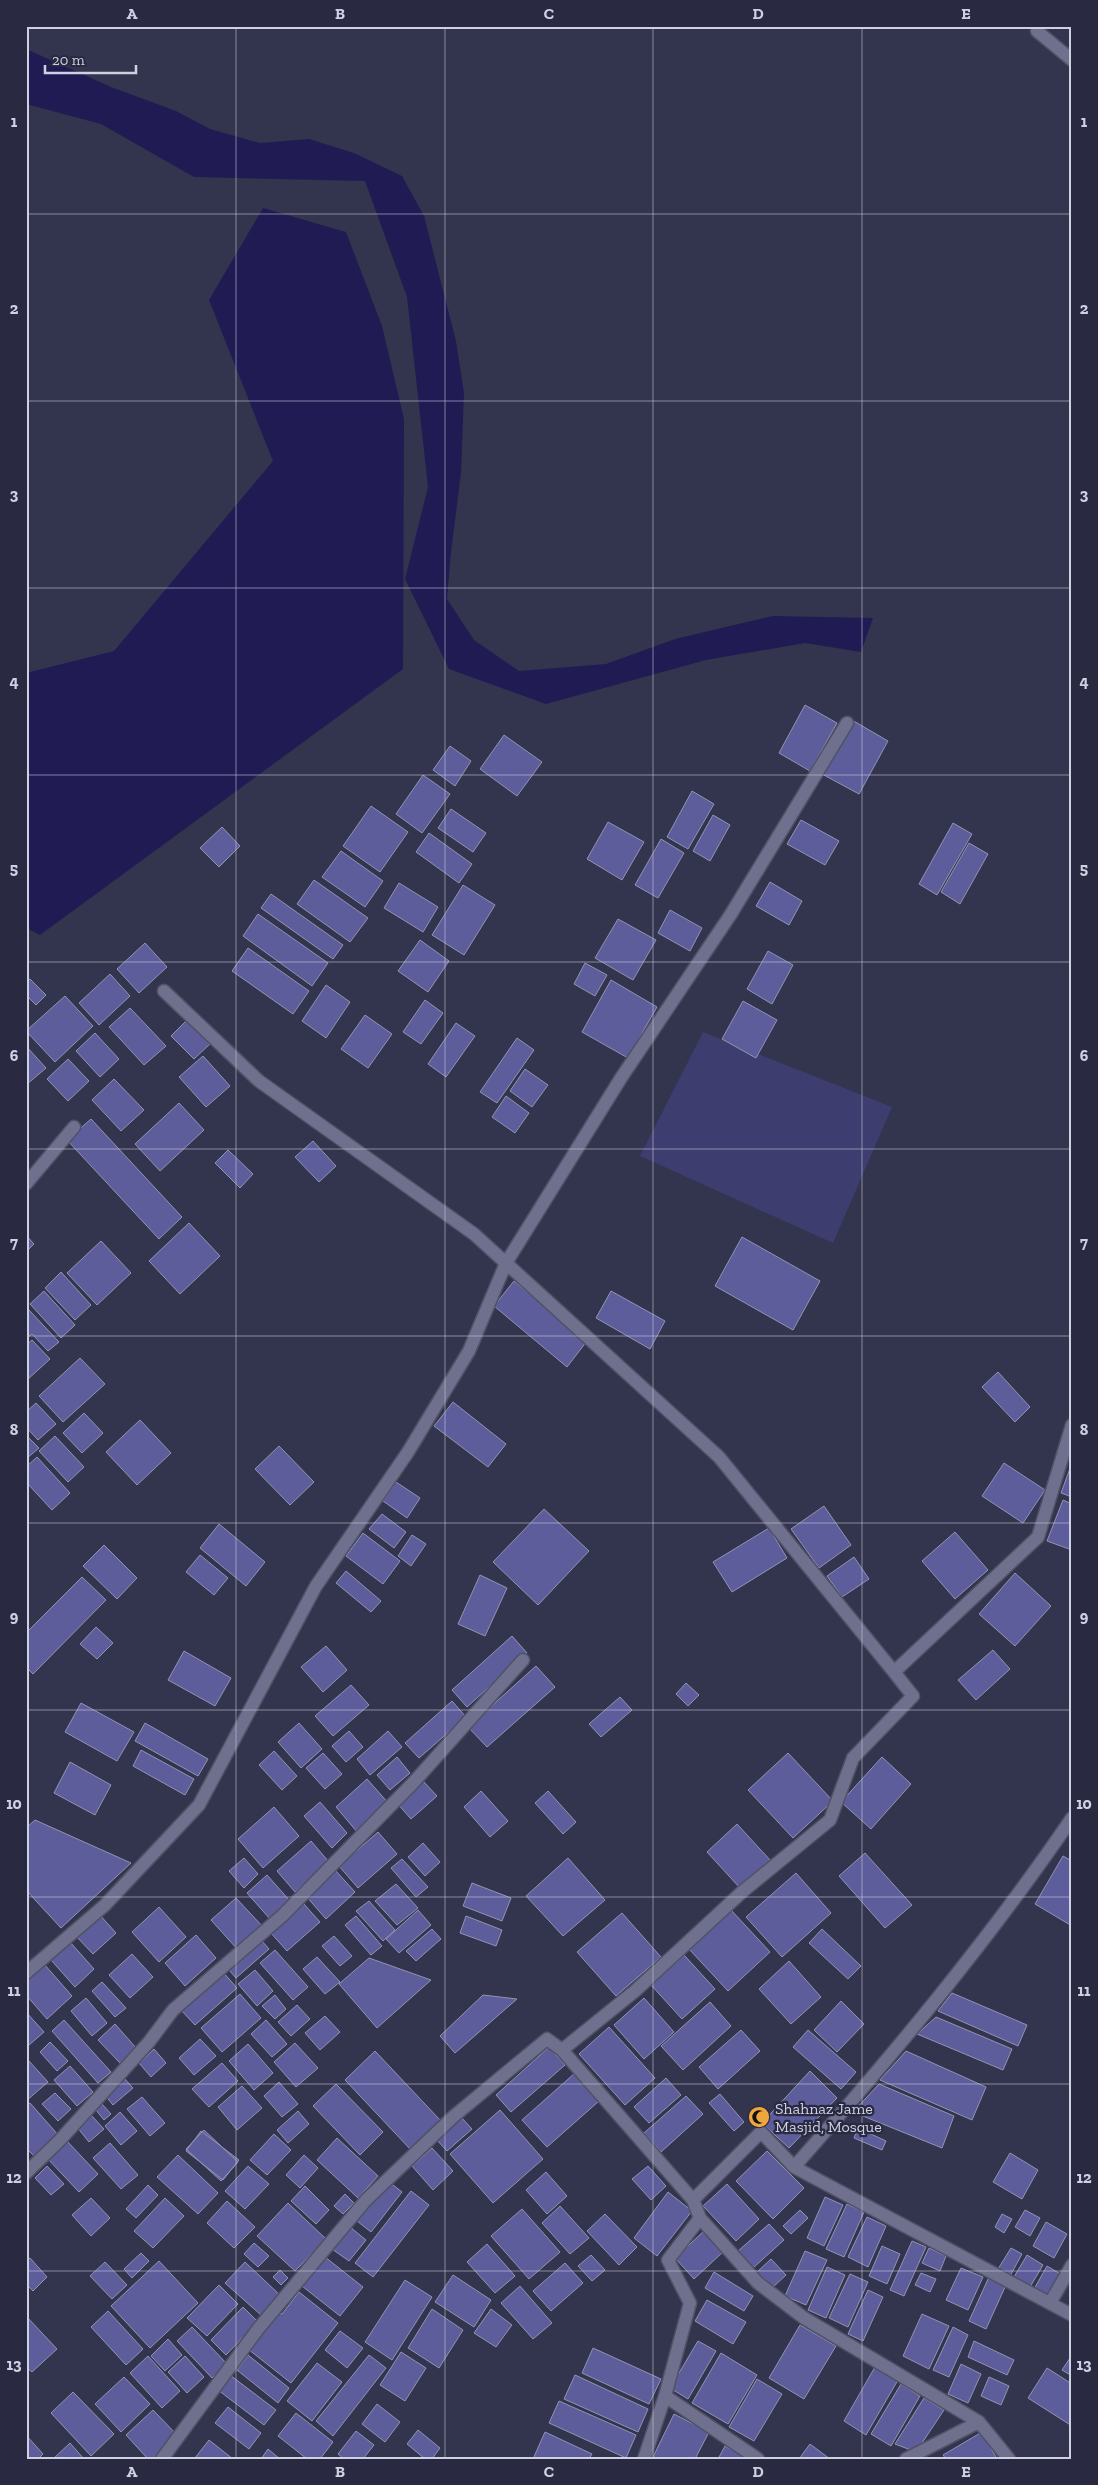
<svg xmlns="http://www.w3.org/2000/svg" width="1098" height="2485" font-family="'Zilla Slab',serif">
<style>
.green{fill:#3e3d70}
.water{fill:#211b54}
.building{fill:#5d5d9b;stroke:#9294b2}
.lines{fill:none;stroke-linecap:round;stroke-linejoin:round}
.street-casing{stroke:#515166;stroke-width:15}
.street{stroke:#6e708d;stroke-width:12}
.grid{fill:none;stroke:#cfd0e1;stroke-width:1;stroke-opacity:0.55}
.labels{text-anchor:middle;stroke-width:4.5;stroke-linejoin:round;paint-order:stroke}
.poi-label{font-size:16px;fill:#cfd0e1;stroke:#292942;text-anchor:start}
.neatline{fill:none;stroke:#cfd0e1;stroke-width:2}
.grid-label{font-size:16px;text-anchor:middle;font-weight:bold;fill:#cfd0e1}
</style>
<rect width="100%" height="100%" fill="#33344d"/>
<path class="green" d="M703,1032L892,1107L833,1243L640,1156Z"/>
<path class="water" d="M26,49L111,87L176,111L210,129L260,143L309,139L354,153L402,176L424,216L456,341L464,393L461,473L451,552L447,599L474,640L519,671L606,664L675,639L773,616L873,618L861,652L805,643L706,660L546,704L449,669L405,579L428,487L407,297L365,181L194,177L101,124L26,104Z
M263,208L346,232L382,326L404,419L403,669L40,935L26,928V673L114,651L273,461L209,300Z"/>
<path class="building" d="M805,705L837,723L810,771L779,753Z
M852,720L888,741L859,794L822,774Z
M504,735L542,762L517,796L480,769Z
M450,746L471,761L455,786L433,770Z
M423,775L450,794L422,833L396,814Z
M692,791L714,804L688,849L667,837Z
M371,806L408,832L380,872L343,846Z
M451,809L486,833L473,852L438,828Z
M713,815L730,825L710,861L693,851Z
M801,820L839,841L825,865L787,844Z
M608,822L644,842L622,880L587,859Z
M953,823L972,834L937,895L919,884Z
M222,827L240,846L219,867L200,848Z
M429,833L472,864L459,883L416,852Z
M661,839L684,853L658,898L635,885Z
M969,843L988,854L960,904L941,892Z
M341,851L383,881L365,907L322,877Z
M314,880L368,918L350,942L297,904Z
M770,882L802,901L789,925L756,906Z
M399,883L438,907L423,932L384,908Z
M463,885L495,905L464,955L432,935Z
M271,894L343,945L333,959L261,908Z
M670,910L702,928L690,951L658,933Z
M258,914L328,963L312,986L243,936Z
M618,919L656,940L633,980L595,958Z
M420,940L449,961L428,992L398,971Z
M145,943L167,967L139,993L117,969Z
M248,948L309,991L293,1014L232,971Z
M768,951L793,965L772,1004L747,989Z
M585,963L607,975L595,996L574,984Z
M110,974L130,996L99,1025L79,1003Z
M30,979L46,995L36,1005L26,995V982Z
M611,980L657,1007L628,1058L582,1032Z
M326,985L350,1002L326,1038L302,1021Z
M65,996L93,1026L55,1062L26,1031Z
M425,1000L443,1013L421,1044L403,1032Z
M743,1001L777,1020L756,1058L722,1039Z
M130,1008L166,1046L144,1065L109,1027Z
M365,1015L392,1034L368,1068L341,1049Z
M188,1019L211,1043L194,1059L171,1036Z
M456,1023L475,1036L446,1077L428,1064Z
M95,1033L119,1059L100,1077L76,1051Z
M517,1038L534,1050L497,1103L480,1092Z
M26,1046L46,1068L26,1085Z
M203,1056L230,1086L206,1107L179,1077Z
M68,1059L89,1081L68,1101L47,1079Z
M525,1069L548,1085L532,1107L510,1091Z
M114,1079L144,1110L121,1131L92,1100Z
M506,1096L529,1113L515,1133L492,1117Z
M179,1103L204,1130L160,1171L135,1144Z
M91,1119L182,1217L159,1239L67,1140Z
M313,1141L336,1166L319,1182L295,1157Z
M228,1150L253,1174L240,1188L215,1163Z
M189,1223L220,1256L180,1294L149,1261Z
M26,1235L34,1244L26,1252Z
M742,1237L820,1281L793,1330L715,1286Z
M101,1241L131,1273L97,1305L67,1273Z
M61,1272L91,1305L75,1320L45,1288Z
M514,1281L587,1341L567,1367L494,1306Z
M44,1291L75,1325L61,1338L30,1304Z
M611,1291L665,1321L650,1349L596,1318Z
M29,1310L59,1342L48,1351L32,1334L26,1339V1312Z
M32,1340L50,1359L26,1381V1345Z
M80,1358L105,1384L63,1422L39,1396Z
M998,1372L1030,1407L1015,1422L982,1387Z
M453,1402L506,1444L488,1467L434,1426Z
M36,1403L56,1424L38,1440L26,1427V1412Z
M84,1413L103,1433L82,1453L63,1433Z
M140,1420L171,1453L137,1485L106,1452Z
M26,1435L39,1448L26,1459Z
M55,1436L84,1467L68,1482L39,1451Z
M279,1446L314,1482L290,1505L255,1469Z
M37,1457L70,1493L52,1510L26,1482V1467Z
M1004,1463L1045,1490L1023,1523L982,1496Z
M1072,1463V1497L1061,1493Z
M396,1482L420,1498L407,1518L383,1501Z
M1063,1500L1072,1504V1550L1047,1541Z
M824,1506L851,1545L819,1568L791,1529Z
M544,1509L589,1551L538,1605L493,1562Z
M382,1514L406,1532L394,1548L369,1529Z
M219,1524L265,1562L246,1586L200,1548Z
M769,1528L787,1558L732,1592L713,1562Z
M955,1532L988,1570L955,1599L922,1561Z
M363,1533L400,1561L383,1584L346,1556Z
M412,1535L426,1544L411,1566L398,1556Z
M104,1545L137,1578L117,1599L83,1566Z
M200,1555L228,1578L214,1595L186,1572Z
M854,1557L869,1579L842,1597L827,1576Z
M346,1571L381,1601L371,1612L336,1583Z
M1015,1573L1051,1606L1015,1646L979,1614Z
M480,1575L507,1588L485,1636L458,1624Z
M82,1577L106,1600L33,1674L26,1667V1633Z
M96,1627L113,1643L97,1659L80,1644Z
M512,1636L527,1653L467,1707L452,1690Z
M326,1646L347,1670L323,1692L301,1667Z
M993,1650L1010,1669L976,1700L958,1680Z
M184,1651L231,1678L215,1706L168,1680Z
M536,1666L555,1687L487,1747L468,1727Z
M686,1683L699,1695L688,1706L676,1694Z
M351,1685L369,1705L333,1736L315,1716Z
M620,1697L632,1710L601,1737L589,1724Z
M452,1701L466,1717L419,1758L405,1743Z
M81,1703L134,1732L117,1761L65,1732Z
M145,1723L208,1759L198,1776L135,1741Z
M299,1723L322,1749L301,1768L278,1742Z
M349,1731L363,1747L346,1762L332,1746Z
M388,1731L402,1747L370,1775L357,1759Z
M141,1750L194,1779L185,1795L133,1766Z
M274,1751L297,1776L282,1790L259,1765Z
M323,1753L342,1774L325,1789L306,1768Z
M788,1753L833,1801L793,1838L748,1790Z
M397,1757L410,1773L390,1790L377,1775Z
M882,1757L911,1784L871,1829L841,1802Z
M70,1762L111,1785L95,1815L54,1793Z
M367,1779L390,1805L358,1833L336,1807Z
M423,1781L437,1796L411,1819L397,1803Z
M481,1791L508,1821L490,1837L464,1807Z
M548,1791L576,1822L563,1834L535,1803Z
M320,1802L347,1833L332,1848L304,1816Z
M274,1807L299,1836L263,1868L238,1839Z
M35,1820L131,1863L61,1928L26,1890V1828Z
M737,1824L770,1860L740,1888L707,1852Z
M378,1832L397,1854L358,1888L339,1866Z
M311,1841L329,1862L295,1892L277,1871Z
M423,1843L440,1862L425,1876L408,1857Z
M865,1853L912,1905L885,1928L839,1876Z
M1063,1856L1072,1861V1926L1035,1904Z
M244,1858L258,1874L244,1888L229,1871Z
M568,1858L605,1900L563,1936L526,1896Z
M402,1859L428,1887L416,1897L391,1868Z
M335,1870L355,1892L326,1919L306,1896Z
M796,1873L831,1913L782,1957L746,1917Z
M267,1875L290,1901L270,1919L247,1893Z
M472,1883L511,1898L502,1921L463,1906Z
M396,1884L418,1908L397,1925L375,1901Z
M236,1898L263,1927L238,1950L211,1920Z
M369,1901L395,1930L383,1941L356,1911Z
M303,1903L320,1922L287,1951L270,1932Z
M159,1907L186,1937L159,1962L132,1932Z
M418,1910L431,1925L399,1953L386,1939Z
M731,1910L770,1952L728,1991L689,1949Z
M622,1913L661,1957L616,1996L577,1952Z
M99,1914L116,1933L93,1954L75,1935Z
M356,1916L382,1946L371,1955L345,1925Z
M466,1916L502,1930L496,1946L460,1933Z
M432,1929L441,1939L416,1961L406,1951Z
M822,1929L861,1966L848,1979L809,1943Z
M196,1935L216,1958L185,1986L165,1963Z
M334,1936L352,1956L340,1966L322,1946Z
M262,1941L269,1949L236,1978L229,1970Z
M70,1942L94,1969L75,1987L51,1960Z
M275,1950L308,1987L293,2000L260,1963Z
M132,1954L153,1977L130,1998L109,1975Z
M684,1955L715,1989L682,2019L651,1985Z
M317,1957L340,1982L325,1994L303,1969Z
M369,1958L431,1980L377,2028L339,1984Z
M789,1961L821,1997L791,2024L759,1989Z
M44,1964L72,1996L47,2019L26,1995V1979Z
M255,1970L273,1991L257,2006L238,1984Z
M222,1971L237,1988L195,2025L180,2009Z
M102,1982L126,2008L115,2017L92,1991Z
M952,1993L1027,2025L1018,2046L938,2011Z
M240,1994L261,2018L222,2052L201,2028Z
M275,1995L286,2009L275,2019L262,2006Z
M483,1995L517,1999L455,2053L440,2036Z
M86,1998L107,2023L92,2036L71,2011Z
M644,1998L674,2032L644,2059L614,2025Z
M841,2001L864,2024L837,2052L814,2030Z
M710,2002L731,2026L683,2070L661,2046Z
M297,2005L310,2019L291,2036L278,2022Z
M26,2012L44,2032L29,2045L26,2042Z
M325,2016L340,2032L320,2050L305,2033Z
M936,2017L1012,2049L1003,2070L917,2034Z
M64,2020L111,2072L98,2083L52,2031Z
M266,2020L287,2044L272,2057L251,2034Z
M115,2024L137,2049L121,2064L98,2040Z
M609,2027L655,2078L625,2105L579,2054Z
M741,2030L760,2051L718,2089L699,2067Z
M808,2030L856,2072L841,2089L793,2047Z
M200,2039L216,2056L194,2075L179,2058Z
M50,2042L68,2061L57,2071L40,2052Z
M295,2043L318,2068L296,2087L274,2062Z
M248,2044L273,2073L254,2090L229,2061Z
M549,2047L565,2065L511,2112L496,2095Z
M154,2049L166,2063L151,2077L139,2063Z
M375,2051L441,2121L411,2150L345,2080Z
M906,2051L986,2087L972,2120L880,2080Z
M29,2061L48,2082L26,2101V2063Z
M222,2063L238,2081L209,2107L192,2089Z
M70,2066L93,2092L77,2106L54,2080Z
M810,2071L837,2098L789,2148L762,2123Z
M575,2073L599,2101L547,2147L522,2120Z
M123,2077L133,2088L113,2105L104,2094Z
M666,2078L681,2095L649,2123L634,2107Z
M279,2082L298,2104L282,2117L264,2096Z
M336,2084L383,2132L360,2155L313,2106Z
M879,2084L954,2116L942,2148L853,2112Z
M242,2086L262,2108L237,2130L218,2107Z
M55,2093L71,2109L58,2121L42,2104Z
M720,2094L744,2122L734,2131L709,2103Z
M686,2096L703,2114L661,2152L644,2133Z
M142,2097L165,2123L150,2136L127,2109Z
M30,2103L60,2137L36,2158L26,2148V2106Z
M102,2104L111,2114L104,2120L96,2110Z
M500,2110L543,2159L493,2203L450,2154Z
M298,2111L309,2124L288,2143L277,2130Z
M120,2112L137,2131L121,2145L105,2126Z
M91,2115L104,2129L89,2142L77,2127Z
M460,2116L472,2129L447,2151L435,2138Z
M858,2128L886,2141L882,2150L854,2138Z
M204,2130L238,2162L221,2181L186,2149Z
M201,2131L239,2160L223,2180L186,2151Z
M274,2134L291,2150L267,2175L250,2160Z
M337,2138L378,2176L358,2198L317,2160Z
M66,2140L98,2174L79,2192L47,2158Z
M110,2143L138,2175L121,2189L93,2158Z
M432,2148L453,2171L433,2190L412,2166Z
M767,2151L804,2188L773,2219L736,2181Z
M1010,2153L1038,2170L1022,2199L993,2182Z
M178,2155L218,2193L198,2214L157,2177Z
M304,2155L318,2168L300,2188L286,2175Z
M47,2166L64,2184L51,2195L35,2178Z
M248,2166L269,2184L245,2209L225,2191Z
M648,2166L666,2186L651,2200L632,2179Z
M546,2172L567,2196L547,2214L526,2190Z
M388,2181L402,2192L371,2232L357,2221Z
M727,2184L759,2219L736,2241L703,2206Z
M148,2185L158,2195L136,2218L126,2209Z
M305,2186L329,2210L316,2224L291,2201Z
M411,2191L429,2205L373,2277L355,2263Z
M668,2192L692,2211L657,2256L634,2238Z
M345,2194L354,2203L343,2214L334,2206Z
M825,2197L843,2205L824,2246L807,2238Z
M91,2198L110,2218L91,2236L72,2215Z
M165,2198L184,2216L153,2248L134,2231Z
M227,2201L255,2227L234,2248L207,2223Z
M288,2203L326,2239L295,2271L257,2236Z
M847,2204L864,2212L844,2257L826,2249Z
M560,2206L589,2238L570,2254L542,2223Z
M522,2209L560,2252L529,2279L491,2236Z
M800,2210L808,2218L791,2234L783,2226Z
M1025,2210L1040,2218L1030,2236L1015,2227Z
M605,2214L637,2247L619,2265L587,2231Z
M1002,2214L1012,2219L1004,2233L995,2227Z
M867,2217L886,2226L868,2267L848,2257Z
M1046,2222L1067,2234L1054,2258L1033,2246Z
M769,2224L784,2240L753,2268L738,2251Z
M350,2227L366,2240L349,2261L332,2249Z
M705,2230L724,2251L694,2279L675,2258Z
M912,2241L926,2247L904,2296L890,2290Z
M254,2243L269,2256L258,2267L244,2254Z
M487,2244L515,2276L495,2293L467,2262Z
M882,2246L900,2254L887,2284L869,2276Z
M929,2248L946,2256L940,2271L922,2263Z
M1011,2248L1022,2254L1010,2276L998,2269Z
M805,2251L827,2260L806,2305L785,2296Z
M141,2253L149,2261L132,2278L124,2269Z
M591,2255L605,2270L592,2281L578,2266Z
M1027,2255L1043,2265L1030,2287L1014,2277Z
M325,2257L363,2287L340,2316L302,2286Z
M30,2258L47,2277L33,2291L26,2284V2261Z
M771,2259L786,2275L771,2289L756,2273Z
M159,2261L198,2303L150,2348L111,2306Z
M105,2262L127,2285L112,2299L90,2276Z
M245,2262L281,2296L262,2316L225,2283Z
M565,2263L583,2283L551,2311L533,2291Z
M1047,2266L1062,2275L1049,2298L1034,2289Z
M827,2267L845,2275L826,2318L808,2310Z
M961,2268L983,2277L968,2310L946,2300Z
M280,2270L288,2278L281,2285L273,2277Z
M714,2272L753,2296L744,2311L705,2288Z
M921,2273L936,2279L930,2292L915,2285Z
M850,2274L868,2282L848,2327L829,2318Z
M453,2275L491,2300L474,2327L435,2302Z
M989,2277L1006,2285L986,2329L969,2321Z
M405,2280L432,2297L392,2360L365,2342Z
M219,2285L238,2304L207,2336L187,2318Z
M520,2286L552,2323L533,2339L501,2303Z
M868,2290L883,2297L863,2341L848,2334Z
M299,2292L338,2323L291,2383L248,2349L278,2312L282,2314Z
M707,2300L746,2322L733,2344L695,2321Z
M243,2307L258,2322L226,2355L211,2340Z
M432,2309L463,2330L439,2368L408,2348Z
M491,2309L512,2325L496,2347L474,2333Z
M108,2311L143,2349L126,2365L91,2327Z
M922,2314L949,2326L929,2369L903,2356Z
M26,2316L57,2349L32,2372L26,2367Z
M800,2325L836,2346L804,2399L769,2378Z
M192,2327L227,2364L212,2378L177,2341Z
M953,2327L968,2335L949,2377L933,2370Z
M340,2331L363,2348L347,2368L325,2350Z
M168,2339L182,2355L165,2371L151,2356Z
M698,2341L716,2351L688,2399L670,2388Z
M974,2341L1014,2360L1007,2375L968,2357Z
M593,2348L661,2379L649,2404L582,2373Z
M401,2352L426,2368L405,2401L380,2385Z
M721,2353L757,2375L728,2424L692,2403Z
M248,2355L289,2388L278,2403L237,2370Z
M369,2355L386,2368L333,2436L316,2421Z
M1072,2355V2376L1062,2370Z
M148,2356L180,2391L162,2408L130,2373Z
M185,2356L204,2377L187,2393L168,2372Z
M317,2363L342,2382L312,2421L287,2401Z
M961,2364L981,2374L968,2403L948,2394Z
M875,2367L898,2380L866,2435L844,2421Z
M1047,2368L1072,2384V2426L1028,2398Z
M230,2375L276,2410L264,2425L218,2390Z
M575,2375L648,2409L638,2432L564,2399Z
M124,2377L150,2404L121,2432L95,2404Z
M989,2377L1009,2386L1001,2405L981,2396Z
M757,2379L782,2394L754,2441L729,2427Z
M901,2384L920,2396L891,2446L871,2434Z
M73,2392L114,2434L91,2456L51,2413Z
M924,2398L944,2410L916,2452L895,2444Z
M559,2401L636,2435L626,2458L549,2423Z
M377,2404L400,2422L385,2442L362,2424Z
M228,2407L261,2433L249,2449L215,2423Z
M153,2410L178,2436L153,2459H148L126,2435Z
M296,2413L333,2442L320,2459H307L278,2436Z
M674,2414L709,2432L695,2459H652Z
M418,2430L440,2448L432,2459H425L407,2444Z
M356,2431L374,2445L363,2459H344L338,2454Z
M545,2432L592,2454L589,2459H533Z
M982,2432L997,2459H946L943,2455Z
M26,2435L43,2454L38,2459H26Z
M209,2440L233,2459L195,2458Z
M70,2443L84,2459H53Z
M810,2444L830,2459H799Z
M725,2446L749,2459H718Z
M268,2449L280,2459H261Z"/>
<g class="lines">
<g class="street-casing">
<path id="street" d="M1037,31L1072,60
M164,991L259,1081L474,1234L719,1457L894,1672
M26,1184L74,1127
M26,1973L105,1905L199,1805L316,1586L408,1452L469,1351L506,1263L621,1078L731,914L847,723
M794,2167L1072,2315
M26,2173L60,2140L149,2042L173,2010L282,1916L413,1783L523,1660
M693,2200L761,2132L794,2167C893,2055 988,1941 1072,1818
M700,2218L758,2283L804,2318L979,2422L1009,2459
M1050,2303L1072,2265
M665,2396L758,2459
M162,2459L258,2329L366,2200L454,2116L547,2039L562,2050
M644,2459L665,2396L690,2303L668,2260L700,2218L693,2200L562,2050L635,1991L742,1892L830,1820L853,1758L913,1696L894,1672L1038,1537L1072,1425
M906,2459L979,2422"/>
</g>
<use href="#street" class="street"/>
</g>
<path class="grid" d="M236,26V2459M445,26V2459M653,26V2459M862,26V2459M26,214H1072M26,401H1072M26,588H1072M26,775H1072M26,962H1072M26,1149H1072M26,1336H1072M26,1523H1072M26,1710H1072M26,1897H1072M26,2084H1072M26,2271H1072"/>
<defs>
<g id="mosque-disc" transform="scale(1.125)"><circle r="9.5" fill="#efa73d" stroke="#292942"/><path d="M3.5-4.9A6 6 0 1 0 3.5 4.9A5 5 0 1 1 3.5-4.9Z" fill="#111"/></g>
</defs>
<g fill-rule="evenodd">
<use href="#mosque-disc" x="759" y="2117"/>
</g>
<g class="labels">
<g class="poi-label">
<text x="775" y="2114">Shahnaz Jame<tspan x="775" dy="18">Masjid, Mosque</tspan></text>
</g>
</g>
<rect width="1098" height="2485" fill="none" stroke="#292942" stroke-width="55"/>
<path d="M45 65v8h91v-8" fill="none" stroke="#cfd0e1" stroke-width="2.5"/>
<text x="52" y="65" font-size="15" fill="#cfd0e1" stroke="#292942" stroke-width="4" paint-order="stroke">20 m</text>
<rect x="28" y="28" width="1042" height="2430" class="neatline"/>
<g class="grid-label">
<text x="132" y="19">A</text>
<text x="340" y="19">B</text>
<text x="549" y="19">C</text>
<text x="758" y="19">D</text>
<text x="966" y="19">E</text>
<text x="14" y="127">1</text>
<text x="1084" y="127">1</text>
<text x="14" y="314">2</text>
<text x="1084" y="314">2</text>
<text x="14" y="500">3</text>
<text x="1084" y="500">3</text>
<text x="14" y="687">4</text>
<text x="1084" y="687">4</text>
<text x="14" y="874">5</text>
<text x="1084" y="874">5</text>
<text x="14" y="1061">6</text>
<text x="1084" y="1061">6</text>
<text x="14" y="1248">7</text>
<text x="1084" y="1248">7</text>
<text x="14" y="1435">8</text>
<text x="1084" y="1435">8</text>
<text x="14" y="1622">9</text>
<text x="1084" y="1622">9</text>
<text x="14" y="1809">10</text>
<text x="1084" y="1809">10</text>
<text x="14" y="1996">11</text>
<text x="1084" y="1996">11</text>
<text x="14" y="2183">12</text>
<text x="1084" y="2183">12</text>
<text x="14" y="2370">13</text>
<text x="1084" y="2370">13</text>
<text x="132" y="2477">A</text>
<text x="340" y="2477">B</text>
<text x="549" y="2477">C</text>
<text x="758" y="2477">D</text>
<text x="966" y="2477">E</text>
</g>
</svg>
